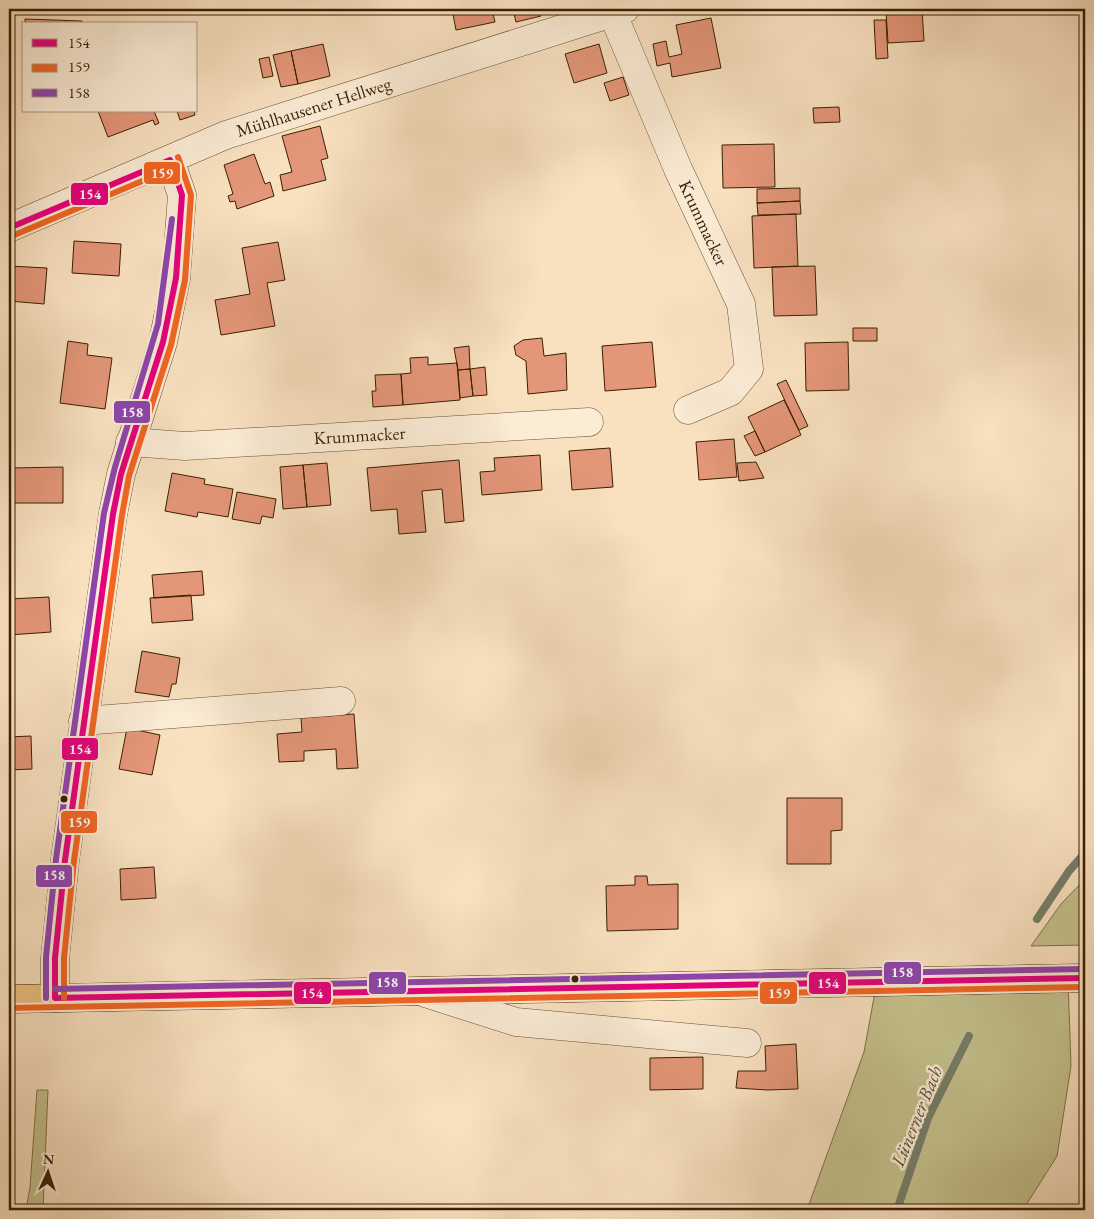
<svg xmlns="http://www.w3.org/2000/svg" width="1094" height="1219" font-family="'EB Garamond',serif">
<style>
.green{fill:#c4c18d;stroke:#7f7048}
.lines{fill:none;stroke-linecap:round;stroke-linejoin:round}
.stream{stroke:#767e6a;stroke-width:8}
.building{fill:#e49679;stroke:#3a1f02}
.minor-casing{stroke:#6a5032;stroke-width:29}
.major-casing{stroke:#3a1f02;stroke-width:29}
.minor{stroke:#fbecd6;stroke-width:28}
.major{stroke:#ecc080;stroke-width:28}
.bus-1-casing{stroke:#fbecd6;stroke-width:10}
.bus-2-casing{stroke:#fbecd6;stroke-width:10}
.bus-3-casing{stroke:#fbecd6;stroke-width:10}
.bus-1{stroke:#e5007d;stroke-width:6}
.bus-2{stroke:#f26522;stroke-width:6}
.bus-3{stroke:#8e44ad;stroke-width:6}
.bus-dot{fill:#3a1f02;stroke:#fbecd6;stroke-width:2}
.labels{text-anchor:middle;stroke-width:5;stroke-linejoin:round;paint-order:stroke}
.street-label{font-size:18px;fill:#3a1f02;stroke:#fbecd6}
.water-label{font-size:19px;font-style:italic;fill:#584f36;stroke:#fbecd6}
.line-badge{stroke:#fbecd6;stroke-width:2}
.badge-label{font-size:14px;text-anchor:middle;font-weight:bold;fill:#fff}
</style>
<rect width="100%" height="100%" fill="#f9e1c0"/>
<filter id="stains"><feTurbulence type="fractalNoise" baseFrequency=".004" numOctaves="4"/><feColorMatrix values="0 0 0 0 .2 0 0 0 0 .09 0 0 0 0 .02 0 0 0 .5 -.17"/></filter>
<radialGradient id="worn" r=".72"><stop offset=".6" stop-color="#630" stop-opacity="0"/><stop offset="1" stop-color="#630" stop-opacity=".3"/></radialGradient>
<path class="green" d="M1085,879V945L1031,946L1061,904Z
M1068,979L1071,1066L1057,1156L1023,1210H807L864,1052L877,981Z
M37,1090H48L43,1210H26L30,1187Z"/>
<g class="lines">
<path class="stream" d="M1037,919L1069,871L1085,853
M897,1210L928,1118L969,1036"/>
</g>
<path class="building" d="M452,9H492L495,22L456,30Z
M513,9H539L541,16L516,22Z
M922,9L924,41L888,43L886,11Z
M711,18L721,68L672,77L670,63L657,66L653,44L666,41L669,57L682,54L676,25Z
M25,19L82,21V24H25Z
M874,20H886L888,58L876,59Z
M323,44L330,76L298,84L291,51Z
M599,44L607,73L574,83L565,54Z
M291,51L298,84L281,87L273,55Z
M269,57L273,76L263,78L259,59Z
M623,77L629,95L610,101L604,83Z
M839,107L840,122L814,123L813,108Z
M98,111H154L159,123L155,125L153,120L108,137Z
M177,111H194L195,115L180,120Z
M320,126L328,158L321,160L326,180L283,191L280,175L292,172L282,136Z
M774,144L775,187L723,188L722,145Z
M254,154L265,184L270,182L274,196L237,209L235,201L230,202L228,196L233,194L224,165Z
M800,188V201L757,203V189Z
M800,201L801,214L758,215L757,203Z
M796,214L798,266L754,268L752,216Z
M74,241L121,244L119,276L72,273Z
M278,242L285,280L267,283L275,326L221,335L215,300L250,294L242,248Z
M9,266L47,268L44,304L9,301Z
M815,266L817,315L774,316L772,267Z
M853,328H877V341H853Z
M542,338L544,356L566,353L567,390L528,394L526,361L516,355L514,346L523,340Z
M68,341L88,344L87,355L112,358L105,409L60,403Z
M652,342L656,387L605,391L602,346Z
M848,342L849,390L806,391L805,343Z
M469,346L470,369L458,370L454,348Z
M428,357V365L457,363L460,400L403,405L401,374L411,373L410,358Z
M485,367L487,395L473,396L470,369Z
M470,369L473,396L460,398L458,370Z
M401,374L403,405L373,407L372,391H376L375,375Z
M786,380L808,426L799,430L777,384Z
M784,400L801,435L765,452L748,417Z
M755,431L765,452L755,456L744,436Z
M734,439L737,477L699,480L696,442Z
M610,448L613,487L572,490L569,451Z
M540,455L542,490L482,495L480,472L495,471L494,458Z
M459,460L464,521L445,523L442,489L422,491L426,532L399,534L397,509L371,511L367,468Z
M756,462L764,478L739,481L737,463Z
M327,463L331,505L307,507L303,465Z
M303,465L307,507L283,509L280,467Z
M63,467V503H9V468Z
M172,473L205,479L204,484L233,489L228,517L198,512L197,517L165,511Z
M237,492L276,499L273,518L262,516L260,524L232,519Z
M202,571L204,595L154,598L152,575Z
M191,595L193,620L152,623L150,598Z
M49,597L51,632L9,635V599Z
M142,651L180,658L176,684H172L169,697L135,692Z
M354,714L358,768L337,769L336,749L304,751V761L279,762L277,734L302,732L301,718Z
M127,728L160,735L152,775L119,769Z
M31,736L32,769L9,770V737Z
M787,798H842V830L831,831V864H787Z
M9,867H12L14,899H9Z
M154,867L156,898L121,900L120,869Z
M635,876H647L648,885L678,884V929L607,931L606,886L635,885Z
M796,1044L798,1089L768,1090L736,1088L738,1071H766L765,1046Z
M703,1057V1089L650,1090V1058Z"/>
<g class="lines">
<g class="minor-casing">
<g id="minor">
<path id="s1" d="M612,12L678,169L741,304L749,369L730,392L688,410"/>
<path id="s2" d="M9,228L226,135L625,9"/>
<path id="s3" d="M130,442L185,446L589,422"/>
<path d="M83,721L341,701"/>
<path d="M425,993L516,1022L747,1043"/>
<path d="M55,998V958L65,860L113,514L121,474L163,342L176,278L182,195L170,160"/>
</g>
</g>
<g class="major-casing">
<path id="major" d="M9,999L1085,978"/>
</g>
<use href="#minor" class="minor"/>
<use href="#major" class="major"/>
<g class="bus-1-casing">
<path id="bus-1" d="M9,228L170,160
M55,998L1085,978
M55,998V958L65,860L113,514L121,474L163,342L176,278L182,195L170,160"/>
</g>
<g class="bus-2-casing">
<path id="bus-2" d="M12,236L173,168
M64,998V958L74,861L122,515L129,476L171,345L185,280L191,195L178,157
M9,1008L1085,987"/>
</g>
<g class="bus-3-casing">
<path id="bus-3" d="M55,989L1085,969
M46,998V957L56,859L104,513L115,467L158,324L172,219"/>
</g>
<use href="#bus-1" class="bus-1"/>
<use href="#bus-2" class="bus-2"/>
<use href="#bus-3" class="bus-3"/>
</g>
<g class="bus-dot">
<circle cx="64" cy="799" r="4.5"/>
<circle cx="575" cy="979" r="4.5"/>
</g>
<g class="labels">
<g class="street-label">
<text dy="6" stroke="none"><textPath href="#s2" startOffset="328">Mühlhausener Hellweg</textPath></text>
<text dy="6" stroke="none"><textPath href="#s1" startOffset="230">Krummacker</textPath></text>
<text dy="6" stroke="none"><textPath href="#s3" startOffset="230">Krummacker</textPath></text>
</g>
<g class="water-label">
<text transform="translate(916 1116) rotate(-68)" y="7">Lünerner Bach</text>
</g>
</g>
<g class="line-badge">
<rect x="143" y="161" width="38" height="24" rx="5" fill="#f26522"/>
<rect x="70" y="182" width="39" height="24" rx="5" fill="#e5007d"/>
<rect x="113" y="400" width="38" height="24" rx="5" fill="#8e44ad"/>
<rect x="61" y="737" width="38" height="24" rx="5" fill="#e5007d"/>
<rect x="60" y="810" width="38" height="24" rx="5" fill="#f26522"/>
<rect x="35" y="864" width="38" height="24" rx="5" fill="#8e44ad"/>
<rect x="883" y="961" width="39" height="24" rx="5" fill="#8e44ad"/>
<rect x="368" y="971" width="39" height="24" rx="5" fill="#8e44ad"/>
<rect x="808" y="971" width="39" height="24" rx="5" fill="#e5007d"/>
<rect x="759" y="981" width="39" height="24" rx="5" fill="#f26522"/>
<rect x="293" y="981" width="39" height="24" rx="5" fill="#e5007d"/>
</g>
<g class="badge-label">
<text x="162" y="178">159</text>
<text x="90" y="199">154</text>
<text x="132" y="417">158</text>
<text x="80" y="754">154</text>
<text x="79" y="827">159</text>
<text x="54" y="880">158</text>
<text x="902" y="977">158</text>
<text x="387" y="987">158</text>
<text x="828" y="988">154</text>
<text x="779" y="998">159</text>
<text x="312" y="998">154</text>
</g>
<rect width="1094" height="1219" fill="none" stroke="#f9e1c0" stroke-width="30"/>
<rect x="10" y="10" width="1074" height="1199" fill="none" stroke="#3a1f02" stroke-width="2.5"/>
<rect x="15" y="15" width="1064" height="1189" fill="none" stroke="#3a1f02"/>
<rect x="22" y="22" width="175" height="90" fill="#fbecd6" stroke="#ae9a81"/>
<rect x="32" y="39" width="25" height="8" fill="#e5007d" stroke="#ae9a81"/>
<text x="68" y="48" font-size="15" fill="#3a1f02">154</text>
<rect x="32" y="64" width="25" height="8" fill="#f26522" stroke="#ae9a81"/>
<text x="68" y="72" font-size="15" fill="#3a1f02">159</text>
<rect x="32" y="89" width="25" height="8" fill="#8e44ad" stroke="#ae9a81"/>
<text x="68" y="98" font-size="15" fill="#3a1f02">158</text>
<g transform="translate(48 1172) rotate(3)" stroke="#fbecd6" stroke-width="4" paint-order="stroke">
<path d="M0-4L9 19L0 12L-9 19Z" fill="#3a1f02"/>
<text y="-8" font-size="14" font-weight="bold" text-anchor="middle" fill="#3a1f02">N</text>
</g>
<rect width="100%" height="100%" filter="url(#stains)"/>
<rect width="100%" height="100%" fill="url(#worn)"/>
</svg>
